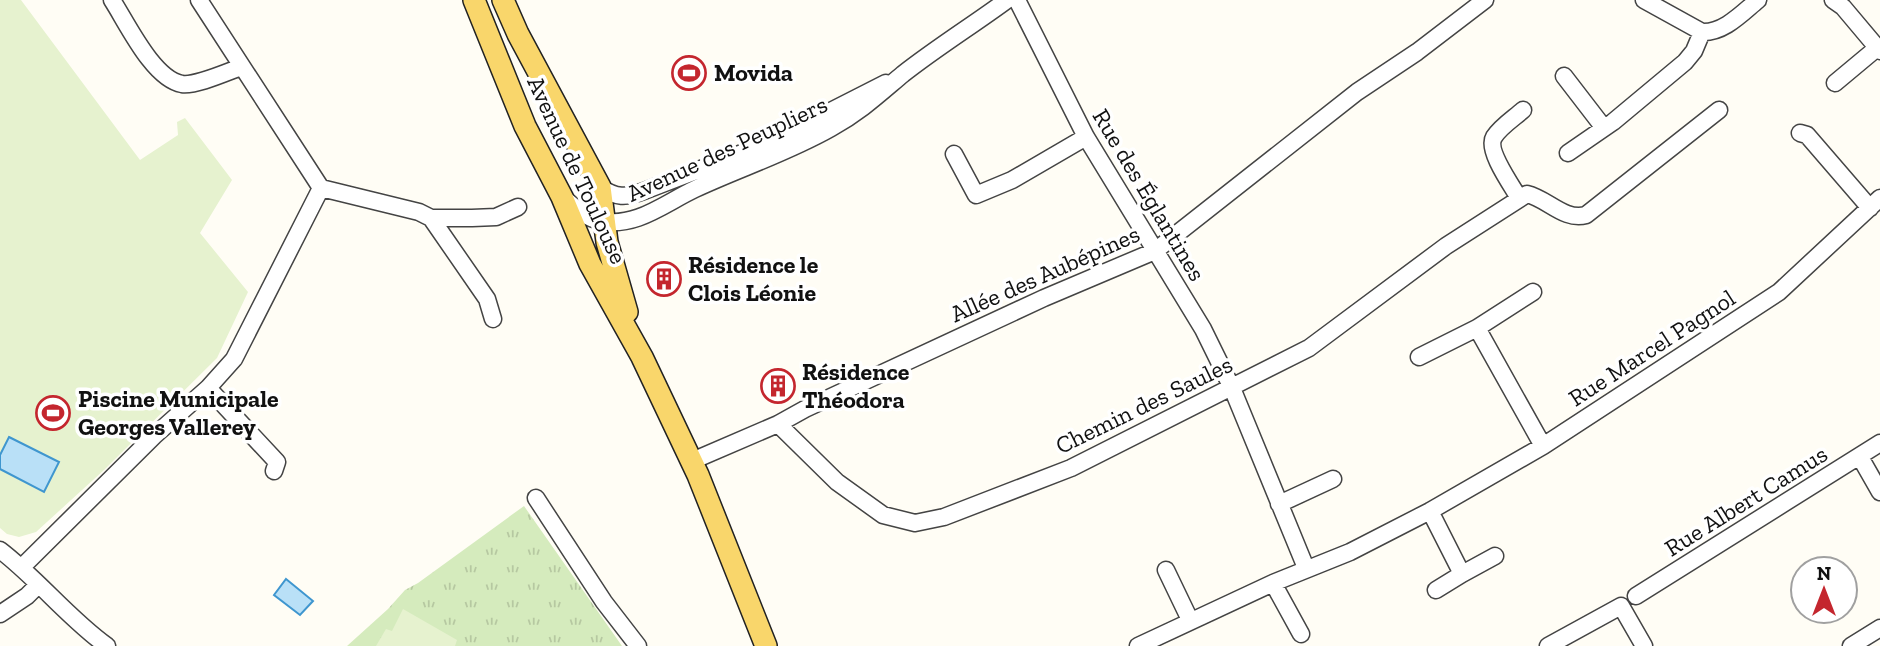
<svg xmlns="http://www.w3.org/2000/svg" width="1880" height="646" font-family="'Zilla Slab',serif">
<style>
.grass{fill:url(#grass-tufts)}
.pitch{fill:#e6f2cf}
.water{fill:#b9e0f7;stroke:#3f96cf;stroke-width:2}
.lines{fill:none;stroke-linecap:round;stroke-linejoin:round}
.minor-casing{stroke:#444;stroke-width:19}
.major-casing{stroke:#222;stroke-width:24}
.minor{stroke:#fff;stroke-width:16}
.major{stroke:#f9d66b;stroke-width:21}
.labels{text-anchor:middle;stroke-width:7;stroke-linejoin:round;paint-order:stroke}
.poi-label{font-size:24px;font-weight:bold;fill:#111;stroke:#fff;text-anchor:start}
.street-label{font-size:24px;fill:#111;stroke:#fff}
</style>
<defs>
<pattern id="grass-tufts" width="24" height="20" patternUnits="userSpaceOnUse" patternTransform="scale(1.75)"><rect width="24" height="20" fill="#d5ebbd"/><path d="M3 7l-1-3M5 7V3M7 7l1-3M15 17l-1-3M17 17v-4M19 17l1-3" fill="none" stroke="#b6c8a1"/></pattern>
</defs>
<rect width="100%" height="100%" fill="#fffdf5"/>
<path class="grass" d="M524,506L622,646H347L388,609L405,590L418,583Z"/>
<path class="pitch" d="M0,0H21L140,160L178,135L177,122L185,118L232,180L200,233L248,292L217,358L104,470L36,532L19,537L7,534L0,528Z
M403,609L457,640L455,646H376L386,629L392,631Z"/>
<path class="water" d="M9,437L59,462L44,492L0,469V455Z
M286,579L313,601L300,615L274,595Z"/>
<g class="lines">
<g class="minor-casing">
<path id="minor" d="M112,0C127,23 153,79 182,84C196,86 227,72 241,67
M199,0L321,188
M1017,0L1086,137L1203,329L1232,388L1306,568
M1644,0L1702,32C1724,33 1742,13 1758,0
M1833,0L1843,7L1880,51
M1564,76L1604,128
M1835,83L1877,48
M1800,133L1807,135L1870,208
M1568,153L1613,122L1685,62L1694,51L1702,32
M954,154L976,195L1012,180L1086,137
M600,187C616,198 626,198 644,191L768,143L886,83
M321,188L419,212L431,218H472L496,217L518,207
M1519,198C1512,186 1486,150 1494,137C1500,127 1514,118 1523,110
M565,199C575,208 587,219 601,221C636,228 665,203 695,189C740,168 787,153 831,128C860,112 878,95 903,74C936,48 973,25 1007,0
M431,218L487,299L493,319
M1477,328L1543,446
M1419,357L1477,328L1533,292
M208,388L277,462L274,471
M778,424L837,482L883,515L915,523L944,517L1071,468L1309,348L1446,246L1527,194C1548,199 1564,221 1586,215L1719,110
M1860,457L1880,492
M692,461L778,424L805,409L1044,298L1155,251L1357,92L1417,52L1485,0
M536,498L604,602L638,646
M1279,504L1333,479
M1430,511L1462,574L1436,590
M0,550C38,579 68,618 107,646
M22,567L154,436L208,388L234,359L321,188
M1166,570L1190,620
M1462,574L1495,556
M1273,583L1301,634
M1636,596L1880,443
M0,614L27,596L38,585
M1138,646L1273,583L1350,552L1430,511L1543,446L1779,292L1880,198
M1548,646L1621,606L1644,646
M1851,646L1880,628"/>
</g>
<g class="major-casing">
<path id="major" d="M474,0L525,126L562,197L590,264L642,357L698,475L766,646
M503,0L518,34L600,187L607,242L627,312"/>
</g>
<use href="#minor" class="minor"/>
<use href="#major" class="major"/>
</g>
<defs>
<g id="stadium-ring" transform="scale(1.75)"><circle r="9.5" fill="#fff" stroke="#c4262e" stroke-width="1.5"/><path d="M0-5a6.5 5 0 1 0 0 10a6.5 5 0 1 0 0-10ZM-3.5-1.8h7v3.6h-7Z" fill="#c4262e"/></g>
<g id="building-ring" transform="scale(1.75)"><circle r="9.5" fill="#fff" stroke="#c4262e" stroke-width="1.5"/><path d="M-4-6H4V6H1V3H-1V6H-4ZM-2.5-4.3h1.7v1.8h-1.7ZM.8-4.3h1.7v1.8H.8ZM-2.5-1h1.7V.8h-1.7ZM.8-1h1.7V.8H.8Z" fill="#c4262e"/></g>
</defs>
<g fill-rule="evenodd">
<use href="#stadium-ring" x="689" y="73"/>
<use href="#building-ring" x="664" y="279"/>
<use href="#building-ring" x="778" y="386"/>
<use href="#stadium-ring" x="53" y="413"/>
</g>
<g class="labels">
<g class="poi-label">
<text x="714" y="81">Movida</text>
<text x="688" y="273">Résidence le<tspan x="688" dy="28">Clois Léonie</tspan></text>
<text x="802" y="380">Résidence<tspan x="802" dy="28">Théodora</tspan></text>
<text x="78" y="407">Piscine Municipale<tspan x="78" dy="28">Georges Vallerey</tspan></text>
</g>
<g class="street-label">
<text transform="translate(727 149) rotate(-25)" y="8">Avenue des Peupliers</text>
<text transform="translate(577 170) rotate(65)" y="8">Avenue de Toulouse</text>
<text transform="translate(1149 195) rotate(59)" y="8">Rue des Églantines</text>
<text transform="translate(1045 274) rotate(-24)" y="8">Allée des Aubépines</text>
<text transform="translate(1652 348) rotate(-33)" y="8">Rue Marcel Pagnol</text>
<text transform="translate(1144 405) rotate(-26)" y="8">Chemin des Saules</text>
<text transform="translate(1746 501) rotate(-32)" y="8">Rue Albert Camus</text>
</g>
</g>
<g transform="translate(1824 590)"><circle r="33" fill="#ffffff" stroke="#a0a0a0" stroke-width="2"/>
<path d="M0-5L12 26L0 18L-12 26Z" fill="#c4262e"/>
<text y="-10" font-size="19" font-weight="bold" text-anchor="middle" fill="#111111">N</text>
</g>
</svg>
